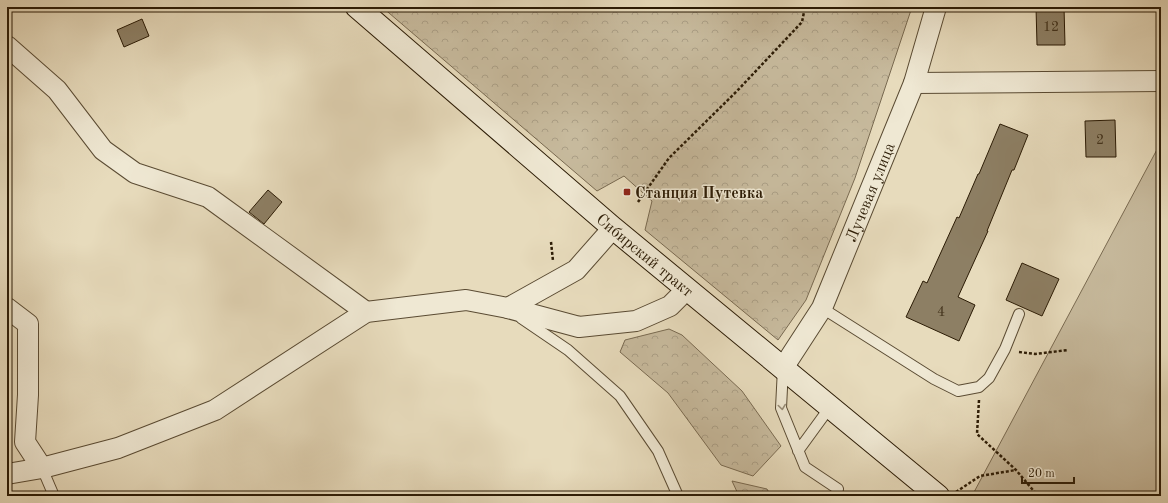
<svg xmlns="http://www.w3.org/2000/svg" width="1168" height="503" font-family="'Old Standard TT',serif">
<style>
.forest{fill:url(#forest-crowns);stroke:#796a51}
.park{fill:#c7ba9d;stroke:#796a51}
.building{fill:#8d7f64;stroke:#2b1b05}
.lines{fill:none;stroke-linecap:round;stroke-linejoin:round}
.service-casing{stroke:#5a4b33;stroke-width:12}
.minor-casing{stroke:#5a4b33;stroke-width:22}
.secondary-casing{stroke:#2b1b05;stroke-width:24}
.path{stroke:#2b1b05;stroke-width:2.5;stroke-dasharray:3 2;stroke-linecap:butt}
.service{stroke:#efe8d3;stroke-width:10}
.minor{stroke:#efe8d3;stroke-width:20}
.secondary{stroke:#efe8d3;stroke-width:22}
.oneway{stroke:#978c76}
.poi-dot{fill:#8f2418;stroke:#efe8d3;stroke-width:1.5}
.labels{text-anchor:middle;stroke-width:3;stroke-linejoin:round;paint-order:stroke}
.number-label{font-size:14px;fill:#44341d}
.poi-label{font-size:16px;font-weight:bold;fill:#2b1b05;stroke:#efe8d3;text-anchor:start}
.street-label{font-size:16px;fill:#2b1b05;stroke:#efe8d3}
</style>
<defs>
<pattern id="forest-crowns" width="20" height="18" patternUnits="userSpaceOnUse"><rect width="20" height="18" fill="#c7ba9d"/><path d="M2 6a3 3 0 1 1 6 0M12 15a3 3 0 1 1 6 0" fill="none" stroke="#ab9f86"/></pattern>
</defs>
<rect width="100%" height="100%" fill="#e7dbbc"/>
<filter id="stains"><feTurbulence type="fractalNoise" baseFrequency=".005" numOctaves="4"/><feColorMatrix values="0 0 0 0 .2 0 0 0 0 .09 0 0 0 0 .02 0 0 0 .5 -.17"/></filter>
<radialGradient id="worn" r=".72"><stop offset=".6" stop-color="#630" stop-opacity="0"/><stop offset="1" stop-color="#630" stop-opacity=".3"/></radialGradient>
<path class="forest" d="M382,7H912L855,178L806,300L778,340L645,230L652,201L624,176L597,191Z
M669,329L682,335L742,391L781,446L753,476L721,465L668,393L620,352L625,340Z
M732,481L767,489L771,496H739Z"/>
<path class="park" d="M1161,142V496H975L973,494Z"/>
<path class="building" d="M1036,7H1064L1065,45H1037Z
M142,19L149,36L124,47L117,30Z
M1115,120L1116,157H1086L1085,121Z
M1000,124L1028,135L1014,170H1012L987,231H988L958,297L975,305L959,341L906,317L923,281L927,283L957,217L959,218L978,174H979Z
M268,190L282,202L264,224L249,212Z
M1022,263L1059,279L1042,316L1006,300Z"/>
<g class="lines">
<g class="service-casing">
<path id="service" d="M822,308L934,379L958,391L979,387L989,378L1005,349L1019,314
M521,318L568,350L620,396L658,451L678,496
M783,368L781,408L805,467L838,489
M798,451L830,407
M42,468L54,496"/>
</g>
<g class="minor-casing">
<g id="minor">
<path d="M7,46L57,90L103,150L135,173L208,197L366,312"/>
<path d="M914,83L1161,81"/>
<path d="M7,308L28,324V395L25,442L42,468"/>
<path d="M508,308L579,327L636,321L670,306L687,289"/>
<path id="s1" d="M783,368L822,308L914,83L936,7"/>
<path d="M7,474L42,468L118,448L215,410L366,312L466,300L508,308L576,270L613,228"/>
</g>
</g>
<g class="secondary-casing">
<g id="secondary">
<path id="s2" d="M357,7L613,228L938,496"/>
</g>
</g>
<path class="path" d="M638,202L669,158L737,91L802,22L805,7
M551,242L553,261
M1019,352L1035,354L1068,350
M979,400L977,434L1016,470L1038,496
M956,492L980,476L1016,470"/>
<use href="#service" class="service"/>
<use href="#minor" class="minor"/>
<use href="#secondary" class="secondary"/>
</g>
<defs><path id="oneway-chevron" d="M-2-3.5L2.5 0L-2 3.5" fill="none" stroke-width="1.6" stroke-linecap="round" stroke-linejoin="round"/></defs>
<use class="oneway" href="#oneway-chevron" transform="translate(782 407) rotate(82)"/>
<rect class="poi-dot" x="623" y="188" width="8" height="8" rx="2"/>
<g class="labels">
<g class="number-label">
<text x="1051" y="31">12</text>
<text x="1100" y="144">2</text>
<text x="941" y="316">4</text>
</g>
<g class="poi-label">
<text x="635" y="198">Станция Путевка</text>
</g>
<g class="street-label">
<text dy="6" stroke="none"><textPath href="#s1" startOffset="197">Лучевая улица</textPath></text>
<text dy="6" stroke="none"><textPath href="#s2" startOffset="380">Сибирский тракт</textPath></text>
</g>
</g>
<rect width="1168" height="503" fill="none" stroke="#e7dbbc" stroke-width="24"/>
<rect x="8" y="8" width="1152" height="487" fill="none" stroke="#2b1b05" stroke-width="2"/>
<rect x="12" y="12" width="1144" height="479" fill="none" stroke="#2b1b05"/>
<path d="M1022 477v6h52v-6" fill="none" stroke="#2b1b05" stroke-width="2"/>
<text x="1028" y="477" font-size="12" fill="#2b1b05" stroke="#efe8d3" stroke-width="3" paint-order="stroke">20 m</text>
<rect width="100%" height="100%" filter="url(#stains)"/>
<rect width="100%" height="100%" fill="url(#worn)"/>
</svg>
